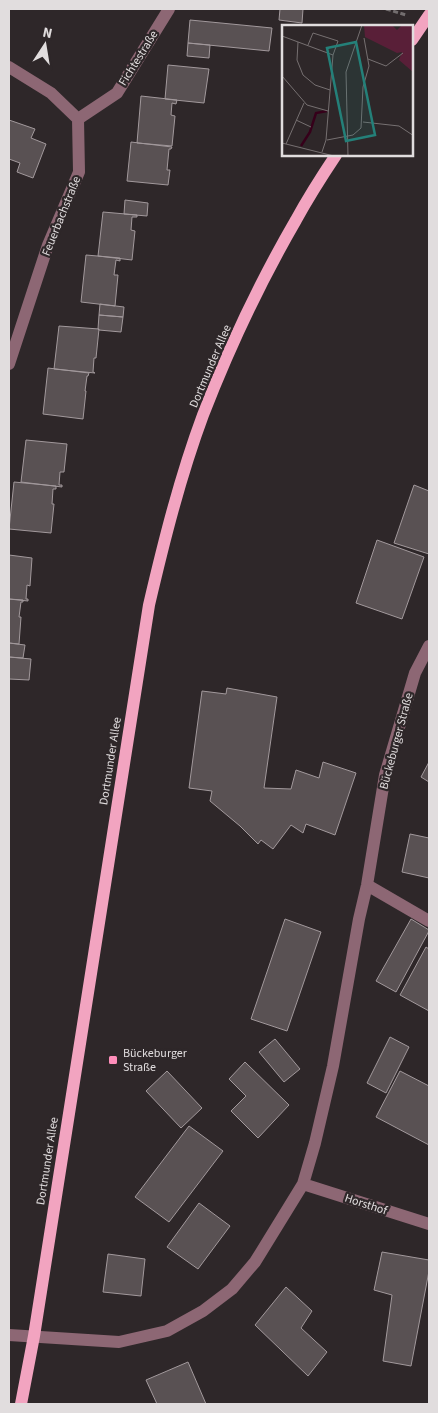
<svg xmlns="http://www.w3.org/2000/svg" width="438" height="1413" font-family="'Source Sans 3',sans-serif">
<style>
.building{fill:#595153;stroke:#a2999c}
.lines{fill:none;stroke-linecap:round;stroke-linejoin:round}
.path{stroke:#736e6f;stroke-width:3;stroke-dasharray:5 2.5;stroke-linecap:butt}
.minor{stroke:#8d6774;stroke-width:12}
.major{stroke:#f2a4c0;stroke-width:12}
.poi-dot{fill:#ff8eba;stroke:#2e2729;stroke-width:2}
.labels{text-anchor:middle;stroke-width:4.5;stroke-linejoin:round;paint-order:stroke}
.street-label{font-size:12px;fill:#e1ddde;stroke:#2e2729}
.poi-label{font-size:12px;fill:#e1ddde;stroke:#2e2729;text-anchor:start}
.inset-river{fill:none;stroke:#36001a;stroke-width:2.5}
.inset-road{fill:none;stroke:#767071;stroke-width:1}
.view{fill:#248079;fill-opacity:0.15;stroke:#248079;stroke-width:2.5}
.inset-edge{fill:none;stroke:#e1ddde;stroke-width:2.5}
</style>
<rect width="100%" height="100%" fill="#2e2729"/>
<path class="building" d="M280,9H303L302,23L279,20Z
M190,20L272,28L269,51L188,43Z
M188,43L210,45L209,58L187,56Z
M168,65L209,69L204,103L165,99Z
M141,96L177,100L176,104L172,103L171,115L175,116L172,146L137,143Z
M9,120L35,129L31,138L46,144L33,178L17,172L20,163L9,159Z
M131,142L172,147L171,149H169L167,170H170L168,185L127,181Z
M125,200L148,203L147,216L124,214Z
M103,212L137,215V217H132L131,230L135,231L132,260L98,256Z
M86,255L120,258V261L116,260L114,275H118L115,306L81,302Z
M100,304L124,307L123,317L99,315Z
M99,315L123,317L121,332L99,330L98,329Z
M59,326L99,329L96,358H94L93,372L95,373L54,369Z
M48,368L89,373L88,376H87L85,391H86L83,419L43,414Z
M26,440L67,444L64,472H60L59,485H62V487L21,482Z
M14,482L56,486V489H53L52,504H54L51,533L9,529Z
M414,485L429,491V554L394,543Z
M377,540L424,557L402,619L356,603Z
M9,555L32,558L30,586L27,585L26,599H28V601L9,599Z
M9,599L23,600V602H21L19,617H21L19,644L9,643Z
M9,643L25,645L23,658L9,657Z
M9,657L31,659L29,680L9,679Z
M227,688L277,697L264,788L291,789L296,770L319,778L323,762L356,773L335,835L306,824L303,833L291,825L273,849L261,840L258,844L240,826L210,801L212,791L189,788L202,691L226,694Z
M429,762V782L421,777Z
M410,834L429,838V878L402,872Z
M285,919L321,932L287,1031L251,1019Z
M411,919L429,930V931L396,992L376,981Z
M426,947L429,949V1011L400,995Z
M390,1037L409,1047L386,1093L367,1083Z
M275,1039L300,1069L284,1082L259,1052Z
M245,1062L289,1105L258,1138L231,1111L246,1096L229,1079Z
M167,1071L202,1108L181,1128L146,1091Z
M400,1071L429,1086V1145L376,1117Z
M189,1126L223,1151L169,1222L135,1197Z
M199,1203L230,1226L198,1269L167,1247Z
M382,1252L429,1260V1271L411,1366L383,1361L392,1295L374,1290Z
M108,1254L145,1259L141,1296L103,1292Z
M286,1287L312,1311L301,1328L327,1352L308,1376L255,1325Z
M188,1362L206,1404H157L146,1380Z"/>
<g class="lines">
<path class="path" d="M386,9L406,15"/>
<path class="minor" d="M9,67L51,93L78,119L79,172L48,245L9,364
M78,119L117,93L169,9
M367,885L429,921
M303,1184L429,1224
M9,1335L119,1342L167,1331L203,1311L232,1289L255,1262L303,1184L315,1143L333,1066L359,919L367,885L385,775L415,673L429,646"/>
<path class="major" d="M412,40L429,15
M21,1404L34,1336L149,605C164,541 180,477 203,415C229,348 260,282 296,220C308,198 322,176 336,155"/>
</g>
<rect class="poi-dot" x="108" y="1055" width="10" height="10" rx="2.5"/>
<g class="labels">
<g class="street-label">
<text transform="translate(138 58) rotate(-58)" y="4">Fichtestraße</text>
<text transform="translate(61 216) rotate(-68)" y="4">Feuerbachstraße</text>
<text transform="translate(210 366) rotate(-67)" y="4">Dortmunder Allee</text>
<text transform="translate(396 741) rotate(-75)" y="4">Bückeburger Straße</text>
<text transform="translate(110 761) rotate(-81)" y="4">Dortmunder Allee</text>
<text transform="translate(47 1161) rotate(-81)" y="4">Dortmunder Allee</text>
<text transform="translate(366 1204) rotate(18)" y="4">Horsthof</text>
</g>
<g class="poi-label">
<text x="123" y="1057">Bückeburger<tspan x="123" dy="14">Straße</tspan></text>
</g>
</g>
<g transform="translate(282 25)">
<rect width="131" height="131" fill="#2e2729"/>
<path d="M82,0H110L115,5L120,0H131V47L117,35L120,27L115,28L83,12Z" fill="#591f38"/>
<path class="inset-river" d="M19,121L28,107L34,88L45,86"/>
<path class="inset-road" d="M0,11L51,30L44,115L40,127M16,17L15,35L21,50L33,60L48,65M26,20L31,8L56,16L51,30M86,34L104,41L121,28M0,51L25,80L46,86M14,95L29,102M81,97L117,101L132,111M45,115L71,110L79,103L81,62L87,41L82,13M0,118L52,131M4,119L22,78M66,131L64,47L80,0"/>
<path class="view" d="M74,17L93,110L64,116L45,23Z"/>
<rect width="131" height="131" class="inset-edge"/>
</g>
<rect width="438" height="1413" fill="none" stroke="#e1ddde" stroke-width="20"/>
<g transform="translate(45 45) rotate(12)" stroke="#2e2729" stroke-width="4" paint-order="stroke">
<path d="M0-4L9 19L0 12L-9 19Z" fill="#e1ddde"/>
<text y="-8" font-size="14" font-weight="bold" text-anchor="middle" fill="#e1ddde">N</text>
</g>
</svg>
